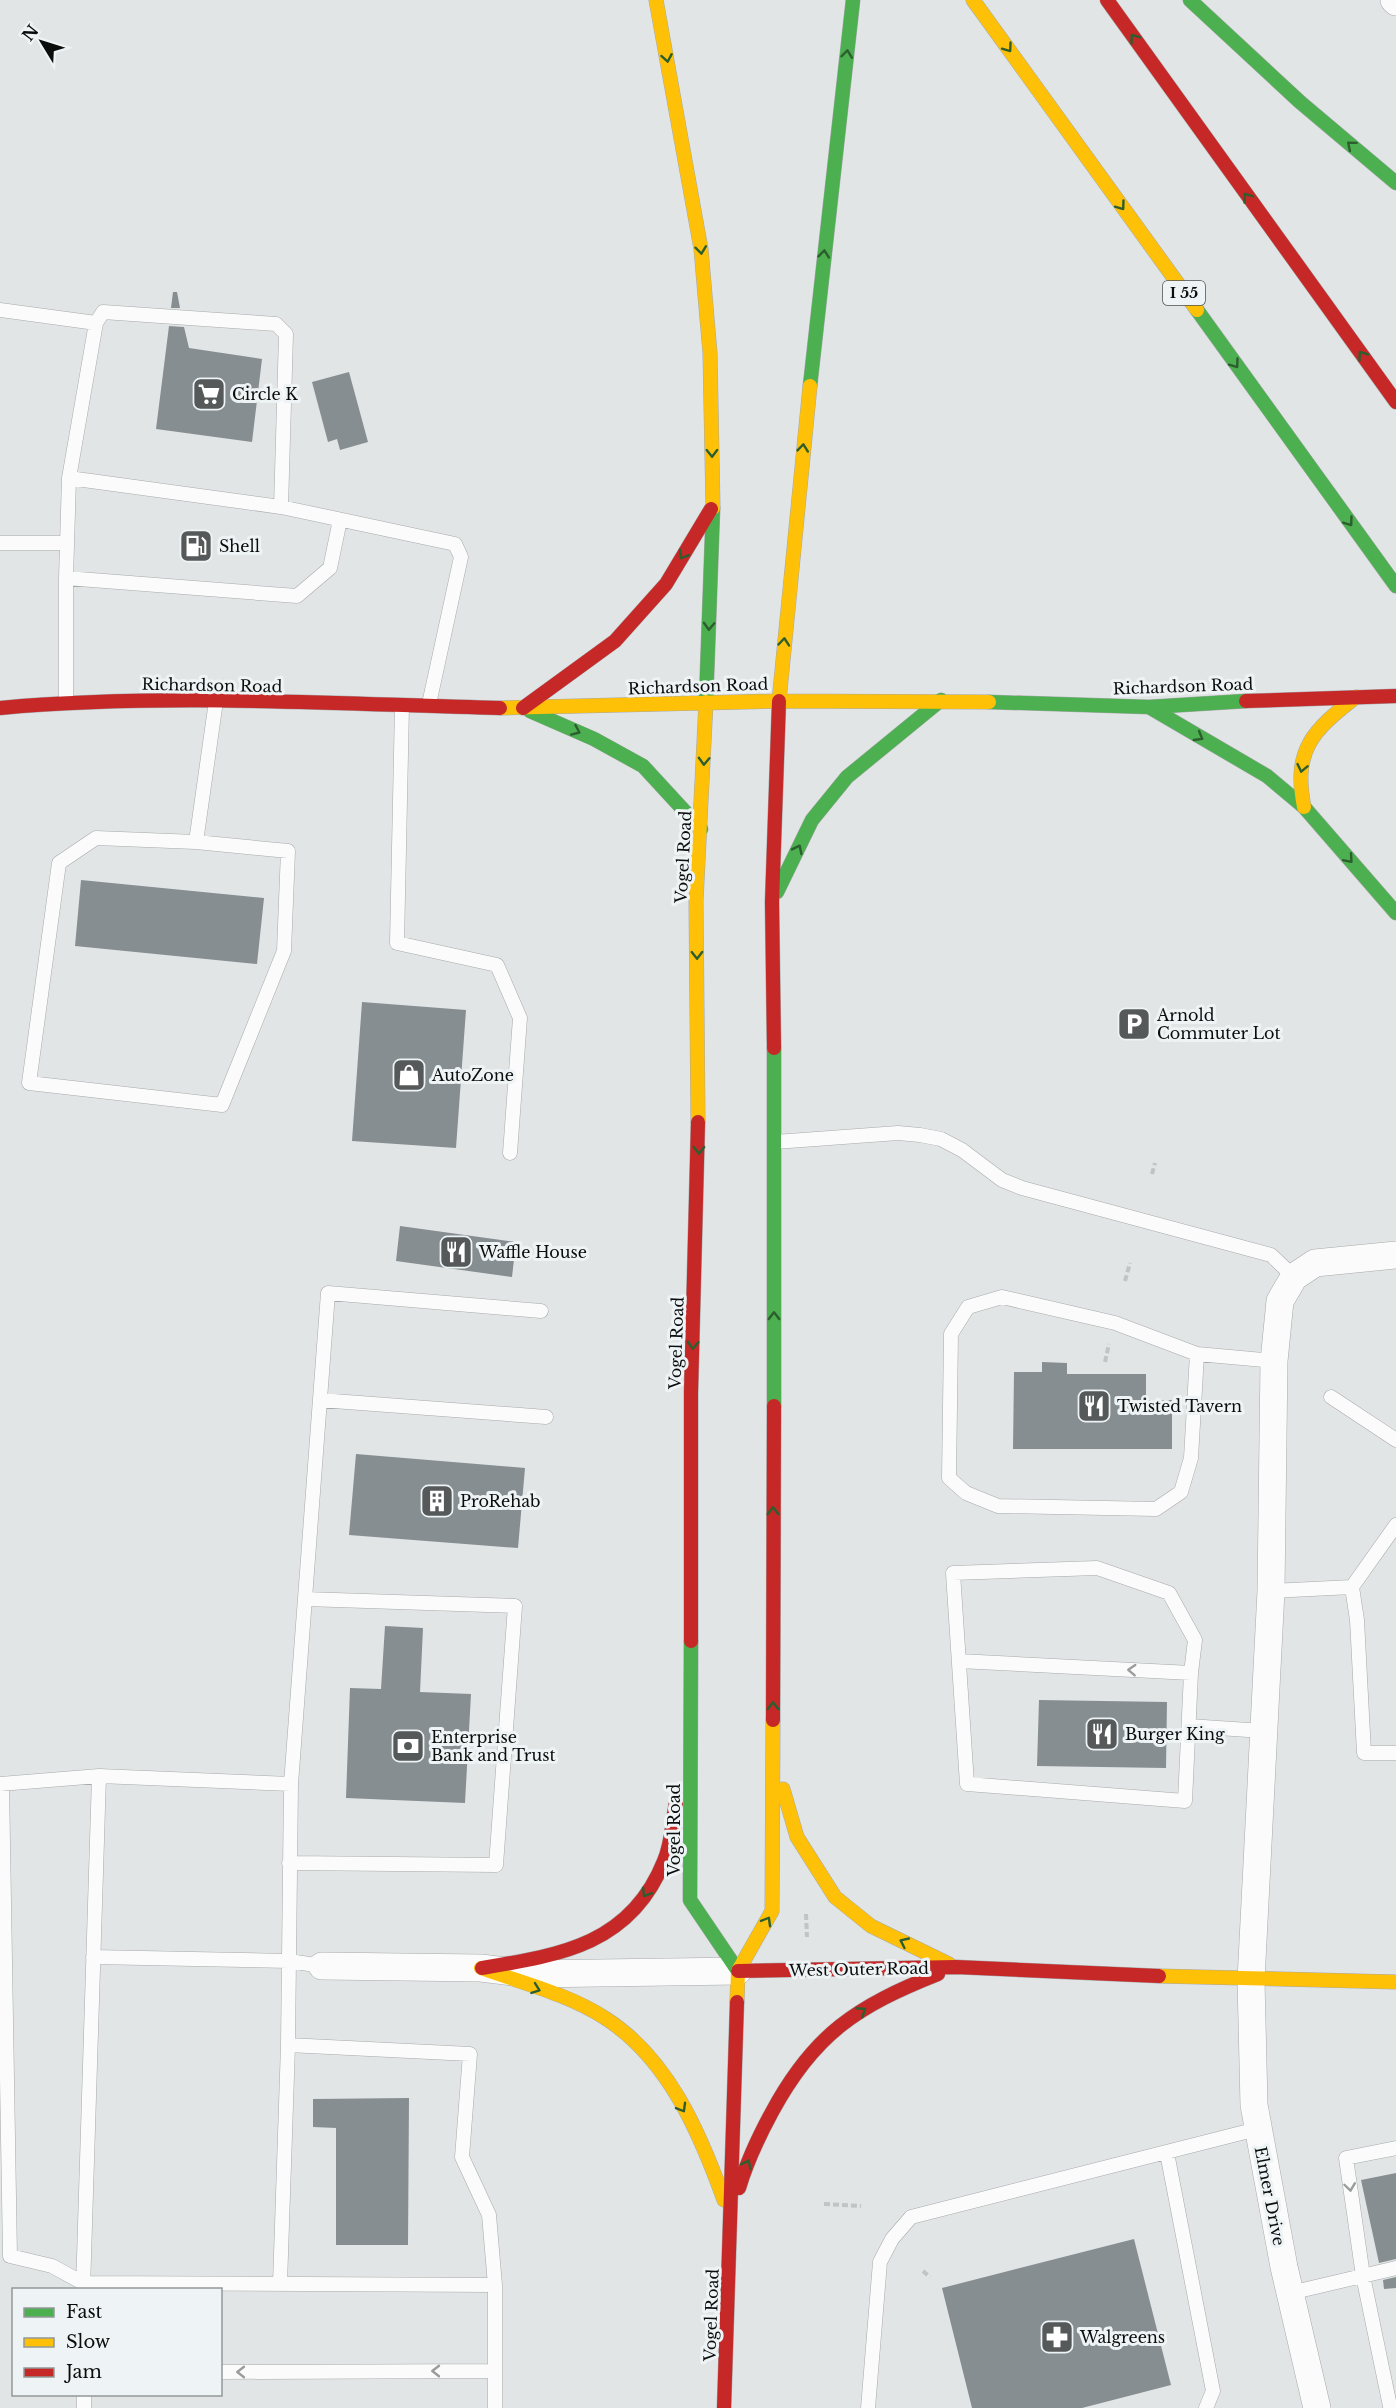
<svg xmlns="http://www.w3.org/2000/svg" width="1396" height="2408" font-family="'Libre Baskerville',serif">
<style>
.building{fill:#868e92}
.lines{fill:none;stroke-linecap:round;stroke-linejoin:round}
.lane-casing{stroke:#a7a9aa;stroke-width:15}
.street-casing{stroke:#a7a9aa;stroke-width:28}
.fast-casing{stroke:#a7a9aa;stroke-width:15}
.slow-casing{stroke:#a7a9aa;stroke-width:15}
.jam-casing{stroke:#a7a9aa;stroke-width:15}
.path{stroke:#c2c3c3;stroke-width:4;stroke-dasharray:6 3;stroke-linecap:butt}
.lane{stroke:#fbfbfb;stroke-width:14}
.street{stroke:#fbfbfb;stroke-width:27}
.fast{stroke:#4caf50;stroke-width:14}
.slow{stroke:#ffc107;stroke-width:14}
.jam{stroke:#c62828;stroke-width:14}
.oneway{stroke:#2c5e2e}
.oneway2{stroke:#9b9c9c}
.labels{text-anchor:middle;stroke-width:6;stroke-linejoin:round;paint-order:stroke}
.shield{fill:#eef4f5;stroke:#4f5253;stroke-width:1.5}
.shield-label{font-size:15px;font-weight:bold;fill:#0b0d0d}
.poi-label{font-size:16px;fill:#0b0d0d;stroke:#eef4f5;text-anchor:start}
.street-label{font-size:16px;fill:#0b0d0d;stroke:#eef4f5}
</style>
<rect width="100%" height="100%" fill="#e2e5e6"/>
<path class="building" d="M173,292H177L180,308H171Z
M169,326L184,327L189,348L262,359L252,442L156,429Z
M349,372L368,442L340,450L337,439L328,442L312,382Z
M81,880L264,898L257,964L75,946Z
M362,1002L466,1010L456,1148L352,1141Z
M400,1226L516,1242L512,1277L396,1261Z
M1042,1362L1067,1363V1374H1146V1400H1172V1449H1013L1014,1372H1042Z
M356,1454L525,1468L518,1548L349,1535Z
M385,1626L423,1628L420,1692L471,1694L465,1803L346,1798L350,1688L381,1689Z
M1039,1700L1167,1702L1166,1768L1037,1766Z
M409,2098L408,2245H336V2128L313,2127V2099Z
M1396,2173V2259L1379,2263L1361,2180Z
M1134,2239L1171,2385L1082,2408H972L942,2288Z
M1396,2277V2288L1384,2289L1383,2280Z"/>
<g class="lines">
<g class="lane-casing">
<path id="lane" d="M0,310L96,323
M69,478L281,507
M0,543H67
M66,578L297,596L330,568L340,520
M66,702V578L69,478L96,323L103,312L276,324L286,334L281,507L455,544L461,557L429,704
M402,706L397,943L497,965L520,1018L510,1153
M96,838L196,842L288,851L284,951L222,1105L29,1083L59,863Z
M196,842L216,701
M775,1142L898,1133L920,1135L941,1139L962,1150L1002,1180L1022,1188L1271,1255L1294,1277
M1197,1354L1191,1458L1181,1492L1156,1509L998,1506L966,1493L949,1478L951,1334L968,1307L1002,1297L1115,1323L1197,1354L1274,1361
M1331,1397L1396,1440
M320,1400L546,1417
M1396,1525L1352,1587L1357,1620L1364,1753H1396
M1097,1568L1169,1593L1195,1640L1191,1673L1185,1801L967,1784L953,1573Z
M1271,1591L1352,1587
M959,1661L1191,1673
M1189,1726L1263,1731
M99,1776L291,1784L328,1293L541,1311
M0,1784L99,1776L83,2289
M2,1784L10,2256L52,2266L83,2283L495,2285V2408
M291,1784L288,2045L470,2054L462,2157L489,2215L495,2285
M289,1863L496,1865L515,1606L305,1599
M93,1957L289,1961L322,1966
M1167,2153L1213,2391L1206,2408
M280,2284L288,2045
M1290,2293L1396,2268
M220,2372L495,2371
M84,2394V2408
M868,2408L880,2262L892,2239L911,2217L1257,2129
M1395,2408L1390,2406L1363,2276L1346,2158L1396,2148"/>
</g>
<g class="street-casing">
<path id="street" d="M1394,0L1396,2
M322,1966L481,1968L530,1974L738,1971
M1317,2408L1284,2267L1254,2105L1251,1980L1271,1591L1274,1361L1280,1301L1294,1277L1315,1263L1396,1255"/>
</g>
<g class="fast-casing">
<path id="fast" d="M1190,0L1300,102L1396,183
M1197,310L1396,586
M810,386L853,0
M706,702L713,508
M989,702L1149,707L1246,701
M1149,707L1267,776L1304,807L1396,913
M530,711L594,739L643,766L701,829
M777,892L812,820L847,777L941,700
M774,1048V1406
M691,1641L690,1900L738,1971"/>
</g>
<g class="slow-casing">
<path id="slow" d="M656,0L701,249L710,353L713,508
M973,0L1197,310
M779,701L810,386
M500,708L779,701L989,702
M1304,807C1293,750 1312,731 1356,697
M698,1122L696,901L706,702
M783,1789L797,1837L835,1897L871,1926L949,1964
M481,1968C522,1983 568,1994 605,2018C668,2058 700,2133 724,2200
M1159,1976L1396,1982
M737,2002L738,1971L772,1911L773,1720"/>
</g>
<g class="jam-casing">
<path id="jam" d="M1107,0L1396,402
M1246,701L1396,696
M0,708C166,693 334,704 500,708
M523,708L615,641L666,584L711,509
M774,1048L772,902L779,701
M691,1641V1392L698,1122
M773,1720L774,1406
M482,1968C561,1955 631,1944 664,1861C672,1843 672,1822 676,1803
M738,1971L956,1967L1159,1976
M739,2188C747,2161 759,2136 772,2112C814,2034 857,2006 938,1974
M724,2408L737,2002"/>
</g>
<path class="path" d="M1152,1174L1155,1163
M1125,1281L1130,1263
M1105,1362L1109,1344
M806,1914L807,1937
M824,2204L861,2206
M923,2271L930,2277"/>
<use href="#lane" class="lane"/>
<use href="#street" class="street"/>
<use href="#fast" class="fast"/>
<use href="#slow" class="slow"/>
<use href="#jam" class="jam"/>
</g>
<defs><path id="oneway-chevron" d="M-2-3.5L2.5 0L-2 3.5" fill="none" stroke-width="1.6" stroke-linecap="round" stroke-linejoin="round" transform="scale(1.5)"/></defs>
<g class="oneway">
<use href="#oneway-chevron" transform="translate(1134 38) rotate(-126)"/>
<use href="#oneway-chevron" transform="translate(1008 48) rotate(54)"/>
<use href="#oneway-chevron" transform="translate(847 54) rotate(-83)"/>
<use href="#oneway-chevron" transform="translate(667 58) rotate(80)"/>
<use href="#oneway-chevron" transform="translate(1351 145) rotate(-140)"/>
<use href="#oneway-chevron" transform="translate(1247 197) rotate(-126)"/>
<use href="#oneway-chevron" transform="translate(1121 206) rotate(54)"/>
<use href="#oneway-chevron" transform="translate(701 250) rotate(83)"/>
<use href="#oneway-chevron" transform="translate(824 254) rotate(-84)"/>
<use href="#oneway-chevron" transform="translate(1362 355) rotate(-126)"/>
<use href="#oneway-chevron" transform="translate(1235 364) rotate(54)"/>
<use href="#oneway-chevron" transform="translate(803 448) rotate(-84)"/>
<use href="#oneway-chevron" transform="translate(712 453) rotate(89)"/>
<use href="#oneway-chevron" transform="translate(1349 522) rotate(54)"/>
<use href="#oneway-chevron" transform="translate(683 555) rotate(121)"/>
<use href="#oneway-chevron" transform="translate(709 626) rotate(92)"/>
<use href="#oneway-chevron" transform="translate(784 642) rotate(-85)"/>
<use href="#oneway-chevron" transform="translate(576 731) rotate(24)"/>
<use href="#oneway-chevron" transform="translate(1199 737) rotate(30)"/>
<use href="#oneway-chevron" transform="translate(704 761) rotate(92)"/>
<use href="#oneway-chevron" transform="translate(1302 768) rotate(102)"/>
<use href="#oneway-chevron" transform="translate(798 849) rotate(-64)"/>
<use href="#oneway-chevron" transform="translate(1349 859) rotate(49)"/>
<use href="#oneway-chevron" transform="translate(697 955) rotate(89)"/>
<use href="#oneway-chevron" transform="translate(699 1150) rotate(89)"/>
<use href="#oneway-chevron" transform="translate(774 1316) rotate(-90)"/>
<use href="#oneway-chevron" transform="translate(693 1345) rotate(92)"/>
<use href="#oneway-chevron" transform="translate(773 1511) rotate(-90)"/>
<use href="#oneway-chevron" transform="translate(773 1706) rotate(-90)"/>
<use href="#oneway-chevron" transform="translate(646 1893) rotate(121)"/>
<use href="#oneway-chevron" transform="translate(767 1921) rotate(-60)"/>
<use href="#oneway-chevron" transform="translate(904 1942) rotate(-155)"/>
<use href="#oneway-chevron" transform="translate(536 1989) rotate(20)"/>
<use href="#oneway-chevron" transform="translate(862 2011) rotate(-33)"/>
<use href="#oneway-chevron" transform="translate(682 2108) rotate(60)"/>
<use href="#oneway-chevron" transform="translate(747 2164) rotate(-65)"/>
</g>
<g class="oneway2">
<use href="#oneway-chevron" transform="translate(1132 1670) rotate(-177)"/>
<use href="#oneway-chevron" transform="translate(1350 2187) rotate(82)"/>
<use href="#oneway-chevron" transform="translate(436 2371) rotate(180)"/>
<use href="#oneway-chevron" transform="translate(241 2372) rotate(180)"/>
</g>
<defs>
<g id="supermarket-square" transform="scale(1.725)"><rect x="-9" y="-9" width="18" height="18" rx="4" fill="#565959" stroke="#eef4f5"/><path d="M-6-5.5h2.5l.6 2H6L4.5 2H-2.5L-4.4-4H-6ZM-1.5 3.2a1.3 1.3 0 1 0 .1 0ZM3 3.2a1.3 1.3 0 1 0 .1 0Z" fill="#fff"/></g>
<g id="fuel-square" transform="scale(1.725)"><rect x="-9" y="-9" width="18" height="18" rx="4" fill="#565959" stroke="#eef4f5"/><path d="M-5.5-6h7V0h2V4h1.3V-2.5L3-4.5l.8-.8L6-3V5H2.5V1h-1V6h-7ZM-4.2-4.7v3.2H.2V-4.7Z" fill="#fff"/></g>
<g id="parking-square" transform="scale(1.725)"><rect x="-9" y="-9" width="18" height="18" rx="4" fill="#565959" stroke="#eef4f5"/><path d="M-3.5-5.5H1a3.5 3.5 0 0 1 0 7H-1V5.5H-3.5ZM-1-3.4V-.6H.8a1.4 1.4 0 0 0 0-2.8Z" fill="#fff"/></g>
<g id="shop-square" transform="scale(1.725)"><rect x="-9" y="-9" width="18" height="18" rx="4" fill="#565959" stroke="#eef4f5"/><path d="M-5-2.5h2.3a2.7 3.5 0 0 1 5.4 0H5L5.5 6h-11ZM-1.5-2.5h3a1.5 2.3 0 0 0-3 0Z" fill="#fff"/></g>
<g id="restaurant-square" transform="scale(1.725)"><rect x="-9" y="-9" width="18" height="18" rx="4" fill="#565959" stroke="#eef4f5"/><path d="M-5-6h1v4h1v-4h1v4h1v-4h1v5L-1.5 .5V6h-2V.5L-5-1ZM5-6V6H3V1.5H1.5Q1.5-4 5-6Z" fill="#fff"/></g>
<g id="building-square" transform="scale(1.725)"><rect x="-9" y="-9" width="18" height="18" rx="4" fill="#565959" stroke="#eef4f5"/><path d="M-4-6H4V6H1V3H-1V6H-4ZM-2.5-4.3h1.7v1.8h-1.7ZM.8-4.3h1.7v1.8H.8ZM-2.5-1h1.7V.8h-1.7ZM.8-1h1.7V.8H.8Z" fill="#fff"/></g>
<g id="bank-square" transform="scale(1.725)"><rect x="-9" y="-9" width="18" height="18" rx="4" fill="#565959" stroke="#eef4f5"/><path d="M-6-4H6V4H-6ZM0-2.3a2.3 2.3 0 1 0 0 4.6a2.3 2.3 0 1 0 0-4.6Z" fill="#fff"/></g>
<g id="pharmacy-square" transform="scale(1.725)"><rect x="-9" y="-9" width="18" height="18" rx="4" fill="#565959" stroke="#eef4f5"/><path d="M-2-6h4v4h4v4h-4v4h-4v-4h-4v-4h4Z" fill="#fff"/></g>
</defs>
<g fill-rule="evenodd">
<use href="#supermarket-square" x="209" y="394"/>
<use href="#fuel-square" x="196" y="546"/>
<use href="#parking-square" x="1134" y="1024"/>
<use href="#shop-square" x="409" y="1075"/>
<use href="#restaurant-square" x="456" y="1252"/>
<use href="#restaurant-square" x="1094" y="1406"/>
<use href="#building-square" x="437" y="1501"/>
<use href="#restaurant-square" x="1102" y="1734"/>
<use href="#bank-square" x="408" y="1746"/>
<use href="#pharmacy-square" x="1057" y="2337"/>
</g>
<g class="labels">
<rect class="shield" x="1163" y="281" width="42" height="24" rx="4.5"/>
<g class="shield-label">
<text x="1184" y="298">I 55</text>
</g>
<g class="poi-label">
<text x="232" y="400">Circle K</text>
<text x="219" y="552">Shell</text>
<text x="1157" y="1021">Arnold<tspan x="1157" dy="18">Commuter Lot</tspan></text>
<text x="432" y="1081">AutoZone</text>
<text x="479" y="1258">Waffle House</text>
<text x="1117" y="1412">Twisted Tavern</text>
<text x="460" y="1507">ProRehab</text>
<text x="1125" y="1740">Burger King</text>
<text x="431" y="1743">Enterprise<tspan x="431" dy="18">Bank and Trust</tspan></text>
<text x="1080" y="2343">Walgreens</text>
</g>
<g class="street-label">
<text transform="translate(212 685) rotate(1)" y="6">Richardson Road</text>
<text transform="translate(698 686) rotate(-2)" y="6">Richardson Road</text>
<text transform="translate(1183 686) rotate(-2)" y="6">Richardson Road</text>
<text transform="translate(683 857) rotate(-87)" y="6">Vogel Road</text>
<text transform="translate(676 1343) rotate(-88)" y="6">Vogel Road</text>
<text transform="translate(674 1830) rotate(-90)" y="6">Vogel Road</text>
<text transform="translate(859 1969) rotate(-1)" y="6">West Outer Road</text>
<text transform="translate(1270 2196) rotate(79)" y="6">Elmer Drive</text>
<text transform="translate(711 2315) rotate(-88)" y="6">Vogel Road</text>
</g>
</g>
<rect x="12" y="2288" width="210" height="108" fill="#eef4f5" stroke="#939898" stroke-width="1.5"/>
<rect x="24" y="2308" width="30" height="9" fill="#4caf50" stroke="#939898" stroke-width="1.5"/>
<text x="66" y="2318" font-size="18" fill="#0b0d0d">Fast</text>
<rect x="24" y="2338" width="30" height="9" fill="#ffc107" stroke="#939898" stroke-width="1.5"/>
<text x="66" y="2348" font-size="18" fill="#0b0d0d">Slow</text>
<rect x="24" y="2368" width="30" height="9" fill="#c62828" stroke="#939898" stroke-width="1.5"/>
<text x="66" y="2378" font-size="18" fill="#0b0d0d">Jam</text>
<g transform="translate(42 42) rotate(308)" stroke="#eef4f5" stroke-width="4.5" paint-order="stroke">
<path d="M0-4.5L10 22L0 15L-10 22Z" fill="#0b0d0d"/>
<text y="-9" font-size="16" font-weight="bold" text-anchor="middle" fill="#0b0d0d">N</text>
</g>
</svg>
